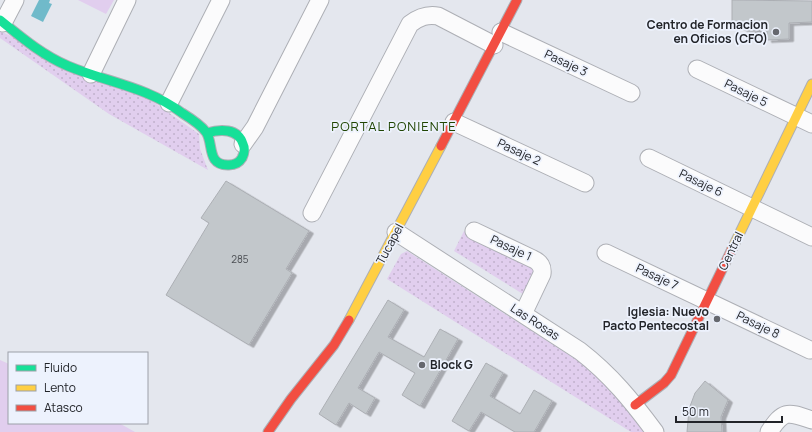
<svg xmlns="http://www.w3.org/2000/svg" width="812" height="432" font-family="Manrope,sans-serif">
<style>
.grass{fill:url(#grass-dots)}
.pitch{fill:#e1ceee}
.water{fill:#70baca}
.building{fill:#c2c7cb;stroke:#acafb4;filter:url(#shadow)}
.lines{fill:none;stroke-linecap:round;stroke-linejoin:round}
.street-casing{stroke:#adafb5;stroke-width:19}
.fast-casing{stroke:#adafb5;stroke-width:11}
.slow-casing{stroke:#adafb5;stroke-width:11}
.jam-casing{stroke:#adafb5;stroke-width:11}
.street{stroke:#fbfbfc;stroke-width:17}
.fast{stroke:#16e098;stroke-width:9}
.slow{stroke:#ffcf43;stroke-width:9}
.jam{stroke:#f24e42;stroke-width:9}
.poi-dot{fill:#66686e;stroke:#edf2fd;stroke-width:1.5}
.labels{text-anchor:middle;stroke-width:3.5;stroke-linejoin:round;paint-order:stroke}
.number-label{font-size:10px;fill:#4a4d52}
.poi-label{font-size:12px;font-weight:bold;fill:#222429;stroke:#edf2fd;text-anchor:end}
.street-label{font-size:12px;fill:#222429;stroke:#edf2fd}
.neighbourhood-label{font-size:13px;letter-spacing:1px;fill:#204503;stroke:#edf2fd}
</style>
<defs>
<pattern id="grass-dots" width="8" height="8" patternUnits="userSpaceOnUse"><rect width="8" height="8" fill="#e1ceee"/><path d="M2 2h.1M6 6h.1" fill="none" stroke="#c1b1cc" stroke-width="1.8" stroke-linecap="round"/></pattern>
<filter id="shadow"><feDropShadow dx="4.5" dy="2.5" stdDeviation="0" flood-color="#0004"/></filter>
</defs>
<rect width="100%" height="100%" fill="#e4e7ee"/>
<path class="grass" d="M0,31L152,101L199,134L200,149L208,170L109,114L0,38Z
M464,231L536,264L539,276L526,296L454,251Z
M407,251L583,364L617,393L644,432H631L387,279L401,254Z"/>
<path class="pitch" d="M78,0H114L106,14Z
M0,360L9,364V423H119L135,432H0Z"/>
<path class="water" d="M39,0H50L49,3L52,4L43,22L31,16Z"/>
<path class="building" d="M732,0L812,1V22L789,23V39L767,40V30L747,31L732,23Z
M226,181L309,231L286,269L292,273L249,345L166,295L209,223L201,218Z
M388,300L404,310L388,337L424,357L440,329L458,339L420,406L402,395L415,373L379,352L358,388L375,398L366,414L349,403L336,425L319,414Z
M486,363L503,373L490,396L520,414L534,390L552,401L534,432H515L481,412L469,431L452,421Z
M705,381L728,400L721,417L722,432H687L689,409L695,393Z"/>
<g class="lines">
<g class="street-casing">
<path id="street" d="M3,23L15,0
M501,32L631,93
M697,69L812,124
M91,74L127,0
M169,103L221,0
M454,122L585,183
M243,144L255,127L320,0
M649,158L812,237
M312,213L410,24C419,17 427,14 438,16L494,45
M474,231L533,259C540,262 543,267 542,274L523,314
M396,232L580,351C611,375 632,401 655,432
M606,253L810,350
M769,432C784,409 788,412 812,420"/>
</g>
<g class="fast-casing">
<path id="fast" d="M0,20C21,37 42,55 68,66C106,82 148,87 182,113C190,118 200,124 206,132C214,143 206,166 229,165C234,165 239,163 242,158C244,154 245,148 243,144C238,128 220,129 207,133"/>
</g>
<g class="slow-casing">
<path id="slow" d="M732,249L812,84
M349,320L441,146"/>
</g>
<g class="jam-casing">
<path id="jam" d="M441,146L517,0
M635,405L664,383L671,375L732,249
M268,432L291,399L334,345L349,320"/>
</g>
<use href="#street" class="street"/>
<use href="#fast" class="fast"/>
<use href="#slow" class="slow"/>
<use href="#jam" class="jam"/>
</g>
<g class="poi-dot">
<circle cx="776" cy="32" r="4"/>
<circle cx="717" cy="319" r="4"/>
<circle cx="422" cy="365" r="4"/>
</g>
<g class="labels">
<g class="number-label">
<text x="240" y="263">285</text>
</g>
<g class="poi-label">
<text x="768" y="29">Centro de Formacion<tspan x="768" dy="14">en Oficios (CFO)</tspan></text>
<text x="709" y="316">Iglesia: Nuevo<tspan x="709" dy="14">Pacto Pentecostal</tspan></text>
<text x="430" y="369" text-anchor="start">Block G</text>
</g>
<g class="street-label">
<text transform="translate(566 63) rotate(25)" y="4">Pasaje 3</text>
<text transform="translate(746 93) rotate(26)" y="4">Pasaje 5</text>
<text transform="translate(519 152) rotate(25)" y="4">Pasaje 2</text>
<text transform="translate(701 183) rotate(26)" y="4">Pasaje 6</text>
<text transform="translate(390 244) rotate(-62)" y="4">Tucapel</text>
<text transform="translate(511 248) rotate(25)" y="4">Pasaje 1</text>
<text transform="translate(731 251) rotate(-64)" y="4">Central</text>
<text transform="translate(657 277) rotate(25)" y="4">Pasaje 7</text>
<text transform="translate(535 322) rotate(33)" y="4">Las Rosas</text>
<text transform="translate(758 325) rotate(26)" y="4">Pasaje 8</text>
</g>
<g class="neighbourhood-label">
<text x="394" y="131">PORTAL PONIENTE</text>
</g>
</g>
<rect x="8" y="352" width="140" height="72" fill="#edf2fd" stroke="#9ca0a8"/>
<rect x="16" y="365" width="20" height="6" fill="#16e098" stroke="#9ca0a8"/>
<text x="44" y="372" font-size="12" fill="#222429">Fluido</text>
<rect x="16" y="385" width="20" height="6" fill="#ffcf43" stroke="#9ca0a8"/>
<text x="44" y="392" font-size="12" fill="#222429">Lento</text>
<rect x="16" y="405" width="20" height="6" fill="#f24e42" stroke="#9ca0a8"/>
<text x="44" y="412" font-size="12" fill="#222429">Atasco</text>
<path d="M676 416v6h106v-6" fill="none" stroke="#222429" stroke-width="2"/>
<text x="682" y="416" font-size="12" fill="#222429" stroke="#edf2fd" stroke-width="3" paint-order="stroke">50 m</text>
</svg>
